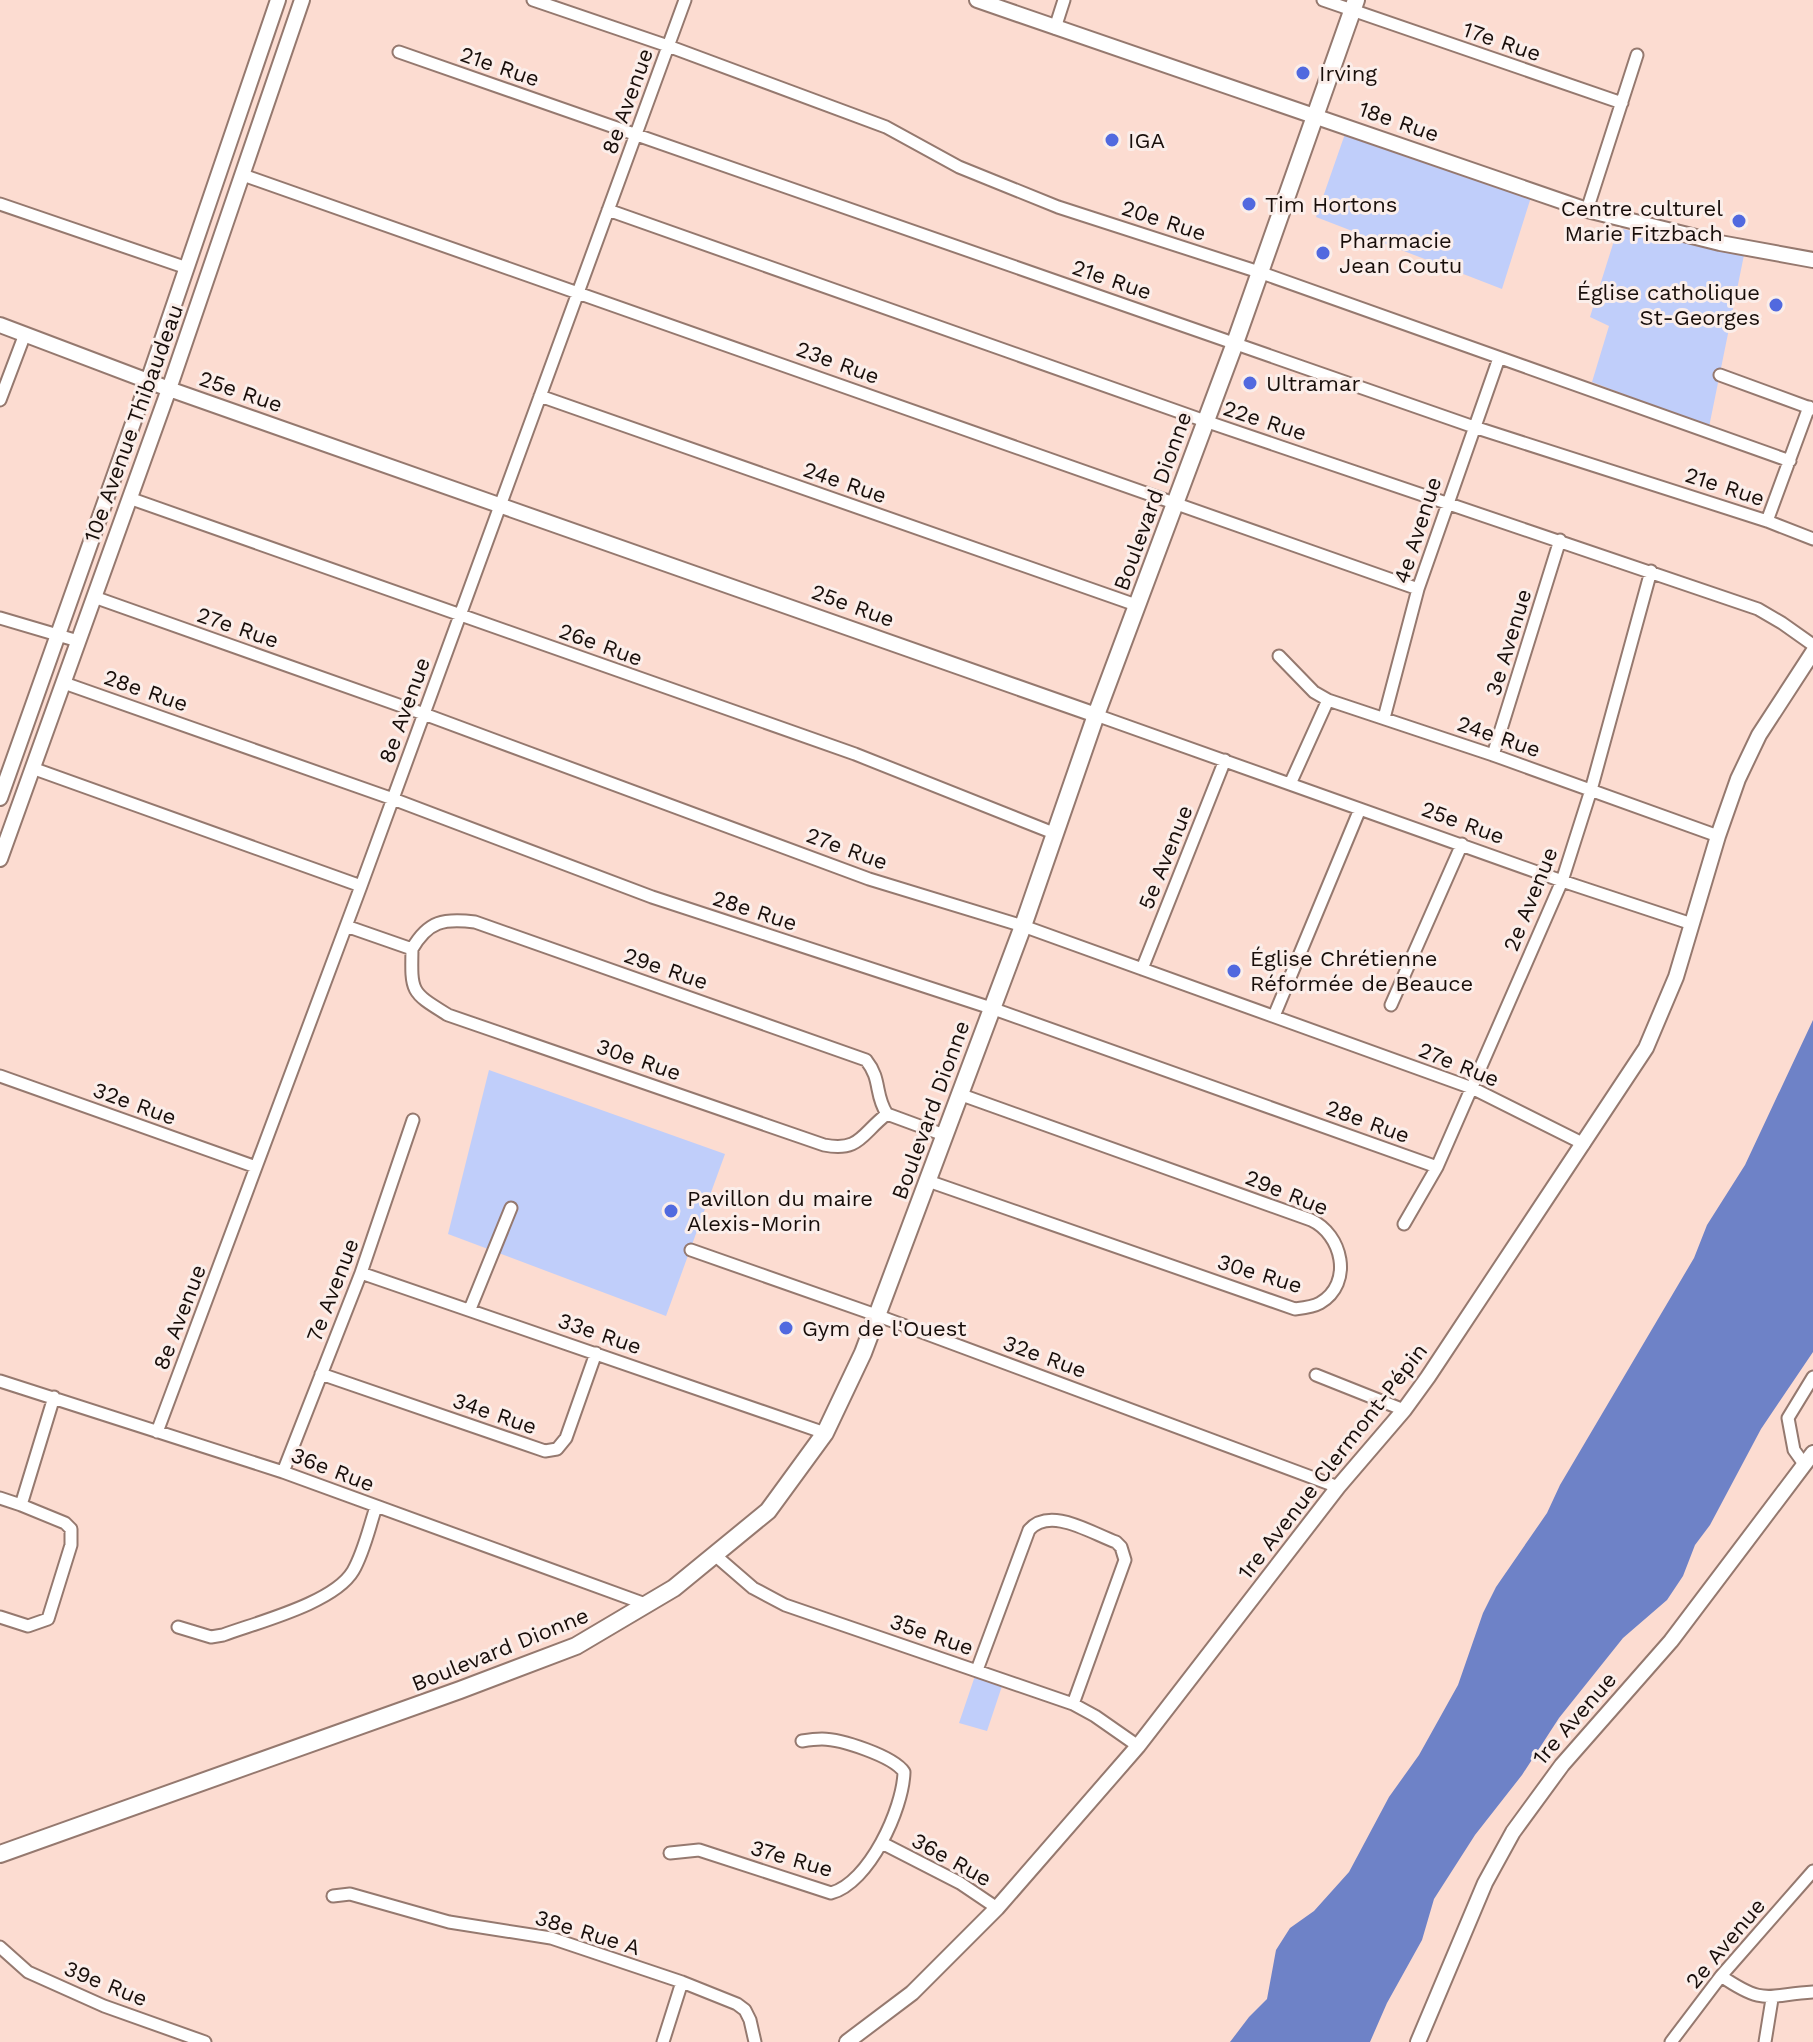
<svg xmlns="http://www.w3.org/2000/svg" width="1813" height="2042" font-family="'Work Sans',sans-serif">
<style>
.green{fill:#c0cefa}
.water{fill:#6e82c7}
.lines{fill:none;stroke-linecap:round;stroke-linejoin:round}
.minor-casing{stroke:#95796f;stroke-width:15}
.tertiary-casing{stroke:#95796f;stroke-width:18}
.secondary-casing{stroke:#95796f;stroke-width:20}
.minor{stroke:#fff;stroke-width:11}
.tertiary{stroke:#fff;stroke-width:14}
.secondary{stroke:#fff;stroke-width:16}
.poi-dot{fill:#5169df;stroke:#fbeeea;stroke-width:3}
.labels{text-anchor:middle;stroke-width:6;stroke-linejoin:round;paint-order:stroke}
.street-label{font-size:22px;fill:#180e0a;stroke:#fbeeea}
.poi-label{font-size:22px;fill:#180e0a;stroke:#fbeeea;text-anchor:start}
</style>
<rect width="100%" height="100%" fill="#fcdcd1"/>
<path class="green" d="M1346,131L1532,194L1502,289L1316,217Z
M1618,228L1744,255L1709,427L1592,382L1609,326L1590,317Z
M489,1070L725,1154L666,1316L448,1234Z
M977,1670L1004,1680L987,1731L959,1723Z"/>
<path class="water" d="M1813,1020V1352L1761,1429L1710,1525L1695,1545L1683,1576L1667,1600L1623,1638L1559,1718L1522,1775L1475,1835L1434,1899L1422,1940L1387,2003L1370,2042H1230L1249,2017L1267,1999L1276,1950L1290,1928L1314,1911L1349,1872L1389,1797L1419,1755L1458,1685L1483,1613L1496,1587L1547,1513L1560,1485L1694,1258L1707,1225L1745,1165Z"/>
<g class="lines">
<g class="minor-casing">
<path id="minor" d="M533,0L668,46L886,127L959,167L1058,207L1259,272L1790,461
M1323,0L1622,103
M1055,28L1064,0
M399,52L1474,427L1767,521L1813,539
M243,175L1418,589
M0,204L187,268
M608,210L1205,421L1758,609L1782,623L1813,645
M1587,210L1637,55
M1720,375L1813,409
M540,396L1136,605
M0,400L25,334
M129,498L855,754L1056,834
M1767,521L1809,407
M94,597L424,714L869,879L1023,926L1472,1088L1584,1144
M0,618L78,641
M1279,656L1314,692L1328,700L1493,755L1718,836
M64,683L393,799L652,897L991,1008L1437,1167
M1096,715L1562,881L1692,924
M1384,718L1418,589L1499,358
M1493,755L1560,540
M32,768L361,886
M1290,784L1328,700
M346,926L412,949C428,921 444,918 475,922L866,1060C882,1080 874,1094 887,1114L944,1135
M412,949C411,993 411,992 448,1015L824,1145C860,1152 861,1134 887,1114
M1142,969L1225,760
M1391,1005L1462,844
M1274,1016L1360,809
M0,1076L256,1167
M928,1181L1295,1309C1303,1308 1313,1307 1320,1303C1354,1283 1342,1234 1311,1220L959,1094
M1404,1224L1437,1167L1562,881L1591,790L1651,571
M691,1250L876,1315L1338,1487
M361,1273L825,1433
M470,1309L511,1208
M321,1374L545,1451L557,1449L566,1438L596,1353
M1316,1375L1404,1410
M0,1381L283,1472L648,1605
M157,1432L361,886L685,0
M1804,1464L1794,1450L1788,1418L1813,1377
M283,1472L361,1273L413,1120
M0,1498L21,1505L54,1397
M716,1556L753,1588L785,1605L1073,1704L1095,1716L1138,1746
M0,1617L28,1626L48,1619L71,1545V1529L65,1523L21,1505
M178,1627L211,1637L223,1635C258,1622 334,1603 353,1571C364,1552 369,1528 376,1507
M977,1670L1029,1530C1050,1506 1091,1533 1116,1542L1121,1547L1125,1560L1073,1704
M882,1843L960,1883L997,1908
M670,1853L699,1850L831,1893C869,1883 903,1809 904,1772C893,1756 841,1739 822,1739C815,1739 808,1740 802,1741
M333,1896L350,1894L449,1922L551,1938L682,1982L737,2004L745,2010L750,2020L755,2042
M0,1947L28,1972L104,2006L205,2042
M1721,1976C1765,2006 1766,1995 1813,1992
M663,2042L682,1982
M1671,2042L1721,1976L1813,1871
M1765,2042L1772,1999"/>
</g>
<g class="tertiary-casing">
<path id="tertiary" d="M977,0L1587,210L1720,243L1813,260
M0,325L169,389L1096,715
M0,798L148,381L278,0
M0,859L169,389L302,0
M847,2042L912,1993L997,1908L1138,1746L1338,1487L1404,1410L1428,1377L1646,1048L1676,977L1718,836L1738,779L1759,735L1813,652
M1418,2042L1485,1883L1513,1832L1562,1765L1671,1641L1813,1453"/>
</g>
<g class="secondary-casing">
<path id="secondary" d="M0,1854L460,1690L576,1646L674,1588L768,1511L825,1433L863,1353L1023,926L1096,715L1235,343L1356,0"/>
</g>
<use href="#minor" class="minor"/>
<use href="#tertiary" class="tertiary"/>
<use href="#secondary" class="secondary"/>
</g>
<g class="poi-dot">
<circle cx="1303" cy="73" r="8"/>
<circle cx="1112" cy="140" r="8"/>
<circle cx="1249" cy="204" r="8"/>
<circle cx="1739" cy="221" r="8"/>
<circle cx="1323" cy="253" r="8"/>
<circle cx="1776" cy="305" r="8"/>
<circle cx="1250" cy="383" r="8"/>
<circle cx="1234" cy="971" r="8"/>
<circle cx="671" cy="1211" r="8"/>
<circle cx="786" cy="1328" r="8"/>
</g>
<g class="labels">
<g class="street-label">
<text transform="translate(1502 41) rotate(19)" y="8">17e Rue</text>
<text transform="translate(500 66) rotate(19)" y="8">21e Rue</text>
<text transform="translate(627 101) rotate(-70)" y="8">8e Avenue</text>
<text transform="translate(1399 121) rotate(19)" y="8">18e Rue</text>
<text transform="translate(1164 220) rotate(18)" y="8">20e Rue</text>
<text transform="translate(1112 279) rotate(19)" y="8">21e Rue</text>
<text transform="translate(838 362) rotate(20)" y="8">23e Rue</text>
<text transform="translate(241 391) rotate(19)" y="8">25e Rue</text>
<text transform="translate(1265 420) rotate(18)" y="8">22e Rue</text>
<text transform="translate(133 423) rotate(-70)" y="8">10e Avenue Thibaudeau</text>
<text transform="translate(845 482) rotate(19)" y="8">24e Rue</text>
<text transform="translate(1725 486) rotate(18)" y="8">21e Rue</text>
<text transform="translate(1152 501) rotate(-70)" y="8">Boulevard Dionne</text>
<text transform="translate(1417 530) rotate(-72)" y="8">4e Avenue</text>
<text transform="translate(853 605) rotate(20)" y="8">25e Rue</text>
<text transform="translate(238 627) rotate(19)" y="8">27e Rue</text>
<text transform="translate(1508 642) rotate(-73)" y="8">3e Avenue</text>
<text transform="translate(601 644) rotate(20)" y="8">26e Rue</text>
<text transform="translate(146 690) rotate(19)" y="8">28e Rue</text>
<text transform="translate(404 710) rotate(-70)" y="8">8e Avenue</text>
<text transform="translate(1499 736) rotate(19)" y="8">24e Rue</text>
<text transform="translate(1463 822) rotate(20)" y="8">25e Rue</text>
<text transform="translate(847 848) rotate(20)" y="8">27e Rue</text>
<text transform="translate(1165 857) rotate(-68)" y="8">5e Avenue</text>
<text transform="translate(1530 899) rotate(-68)" y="8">2e Avenue</text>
<text transform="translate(755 910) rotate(18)" y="8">28e Rue</text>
<text transform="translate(666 968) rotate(19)" y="8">29e Rue</text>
<text transform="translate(639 1059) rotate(19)" y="8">30e Rue</text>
<text transform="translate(1459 1064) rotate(22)" y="8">27e Rue</text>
<text transform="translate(135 1103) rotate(20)" y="8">32e Rue</text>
<text transform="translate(930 1110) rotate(-70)" y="8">Boulevard Dionne</text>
<text transform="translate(1368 1121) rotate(20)" y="8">28e Rue</text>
<text transform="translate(1287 1192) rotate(22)" y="8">29e Rue</text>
<text transform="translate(1260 1273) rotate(17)" y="8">30e Rue</text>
<text transform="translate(332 1290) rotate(-69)" y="8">7e Avenue</text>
<text transform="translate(179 1317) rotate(-69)" y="8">8e Avenue</text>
<text transform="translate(600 1333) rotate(19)" y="8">33e Rue</text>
<text transform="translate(1045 1356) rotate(20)" y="8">32e Rue</text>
<text transform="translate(495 1413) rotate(19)" y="8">34e Rue</text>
<text transform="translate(1332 1461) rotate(-52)" y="8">1re Avenue Clermont-Pépin</text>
<text transform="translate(333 1469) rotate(21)" y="8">36e Rue</text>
<text transform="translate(932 1634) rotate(19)" y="8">35e Rue</text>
<text transform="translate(500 1649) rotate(-22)" y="8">Boulevard Dionne</text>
<text transform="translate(1574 1718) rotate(-49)" y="8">1re Avenue</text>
<text transform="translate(792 1858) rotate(16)" y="8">37e Rue</text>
<text transform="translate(952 1859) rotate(29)" y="8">36e Rue</text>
<text transform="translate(588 1932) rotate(17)" y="8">38e Rue A</text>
<text transform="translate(1725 1943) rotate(-50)" y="8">2e Avenue</text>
<text transform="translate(106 1983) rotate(22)" y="8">39e Rue</text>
</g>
<g class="poi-label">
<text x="1319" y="81">Irving</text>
<text x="1128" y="148">IGA</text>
<text x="1265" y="212">Tim Hortons</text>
<text x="1723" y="216" text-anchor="end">Centre culturel<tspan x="1723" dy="25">Marie Fitzbach</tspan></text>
<text x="1339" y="248">Pharmacie<tspan x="1339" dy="25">Jean Coutu</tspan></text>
<text x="1760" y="300" text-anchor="end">Église catholique<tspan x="1760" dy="25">St-Georges</tspan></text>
<text x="1266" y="391">Ultramar</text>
<text x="1250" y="966">Église Chrétienne<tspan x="1250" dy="25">Réformée de Beauce</tspan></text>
<text x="687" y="1206">Pavillon du maire<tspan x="687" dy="25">Alexis-Morin</tspan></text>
<text x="802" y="1336">Gym de l'Ouest</text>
</g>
</g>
</svg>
